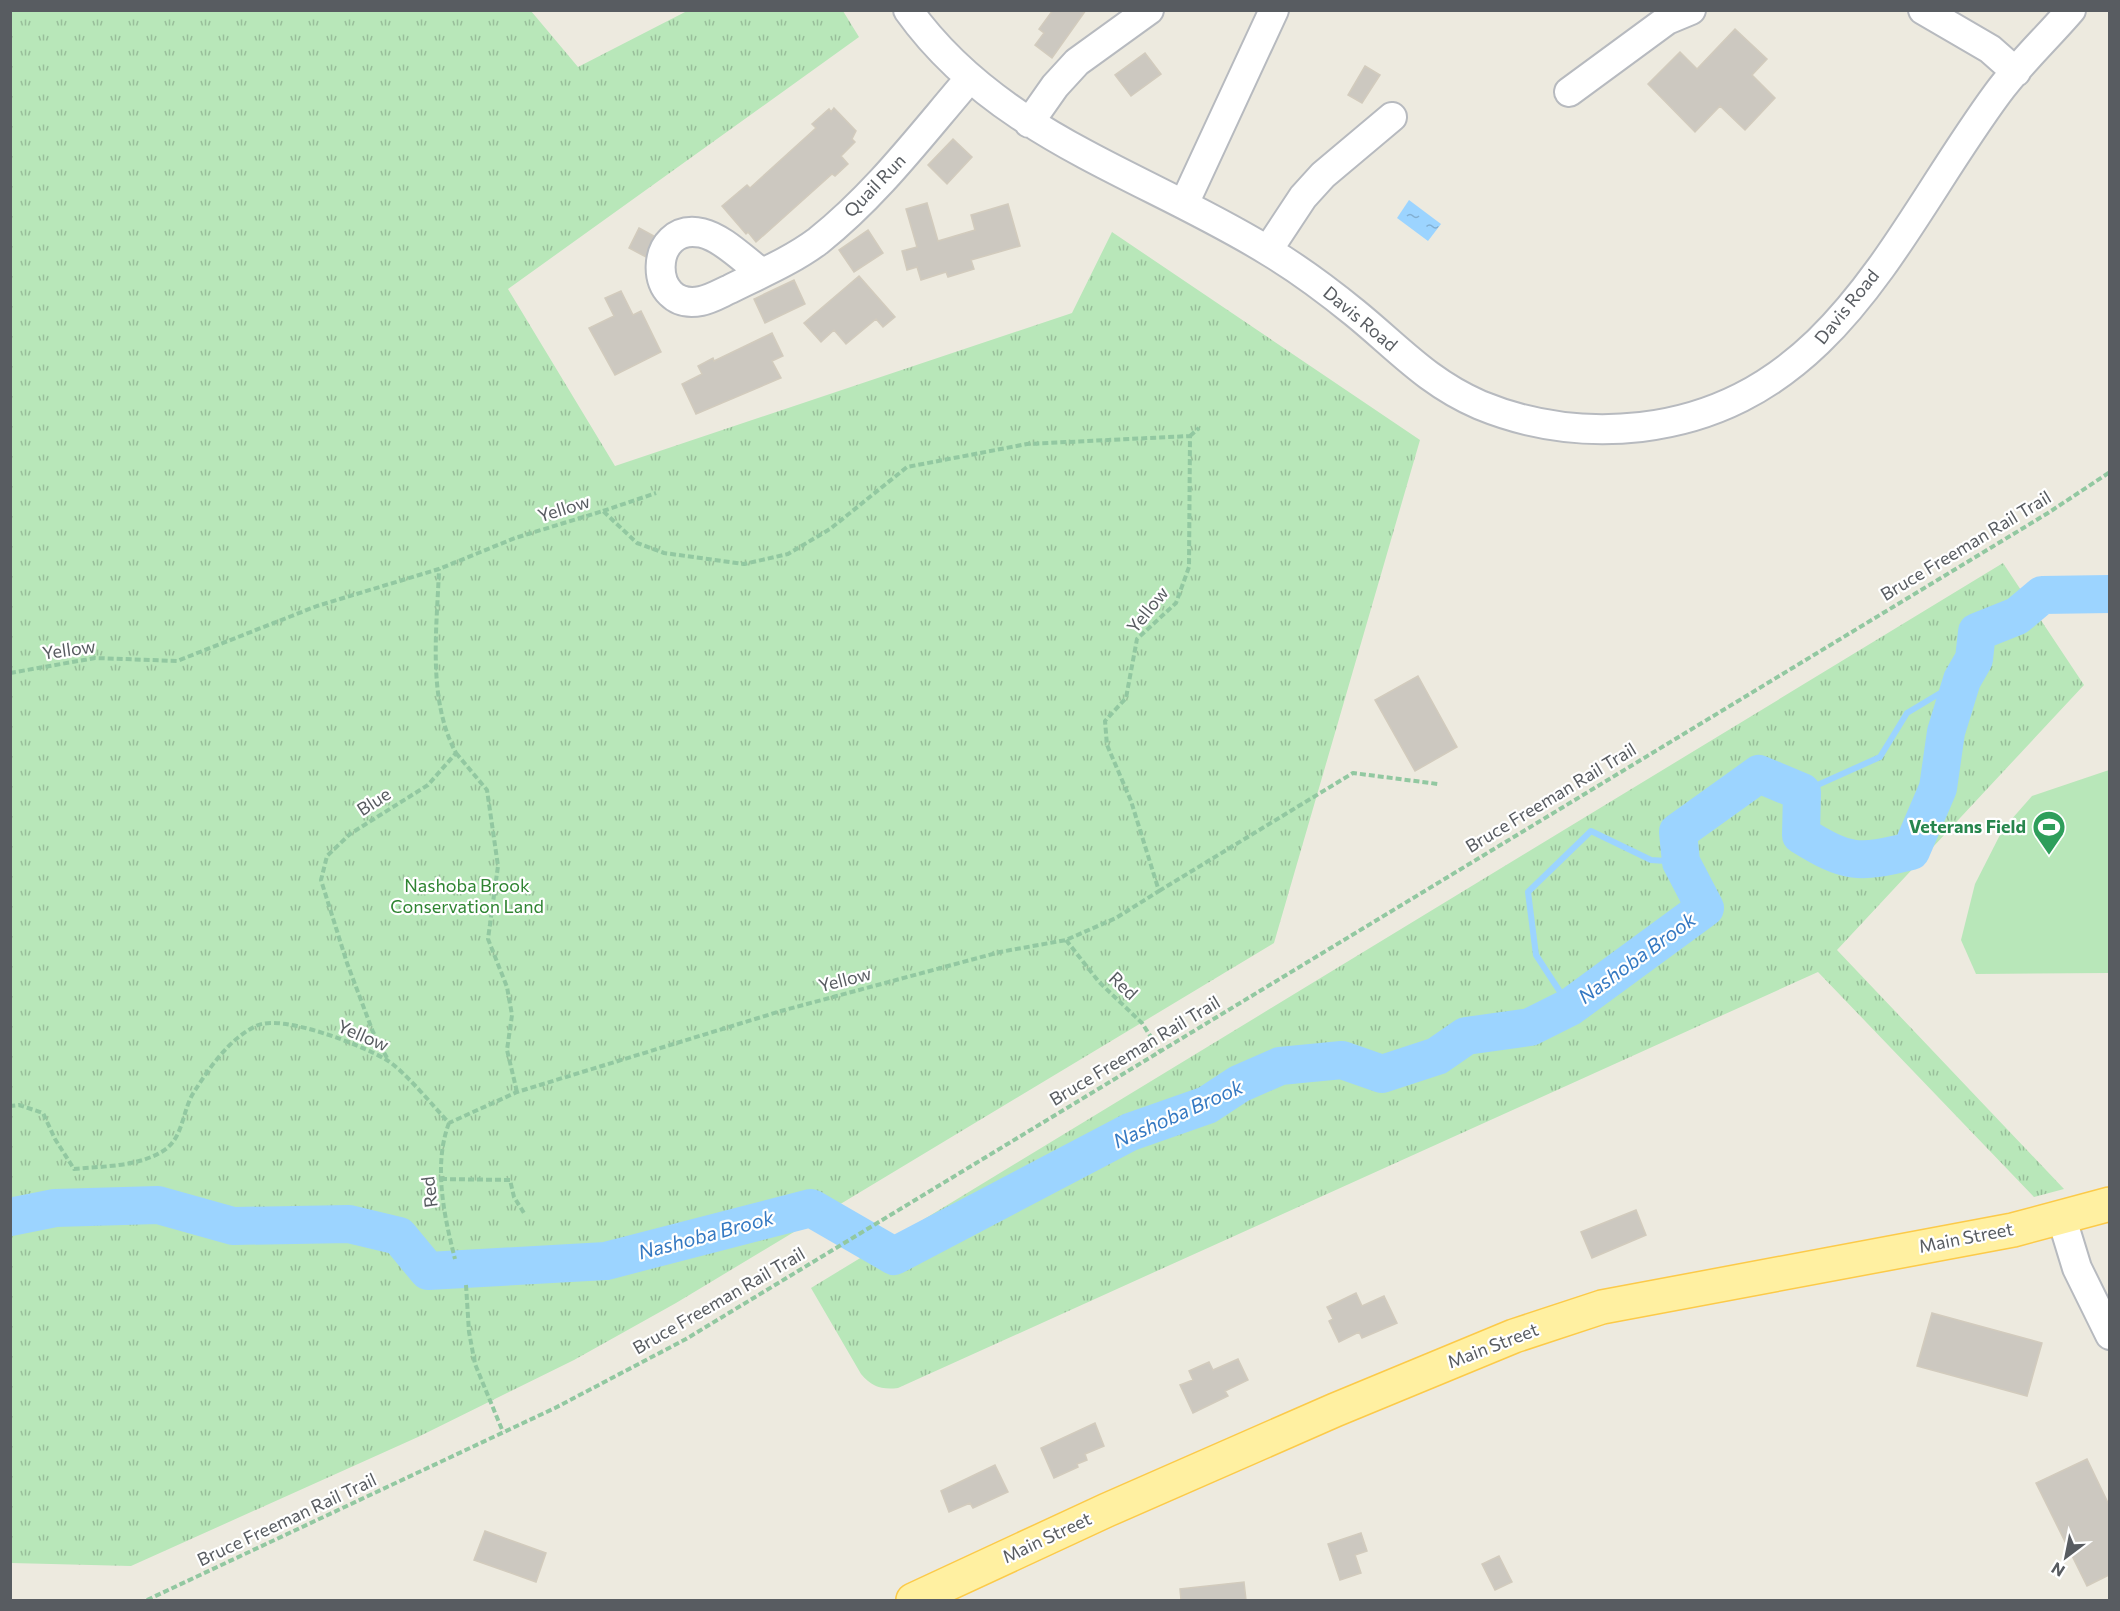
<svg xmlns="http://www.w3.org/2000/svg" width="2120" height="1611" font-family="Commissioner,sans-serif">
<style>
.grass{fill:#b8e7b9}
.park{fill:url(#park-tufts)}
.water{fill:url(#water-ripples)}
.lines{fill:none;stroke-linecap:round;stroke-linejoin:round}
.stream{stroke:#9cd4ff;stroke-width:6}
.river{stroke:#9cd4ff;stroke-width:38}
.building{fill:#ccc8c0;stroke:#d2cbbd;stroke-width:1.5}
.minor-casing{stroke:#b7babf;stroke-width:32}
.major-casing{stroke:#fcca49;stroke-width:36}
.path{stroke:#92c8a1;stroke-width:4;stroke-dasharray:6 3;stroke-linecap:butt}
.minor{stroke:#fff;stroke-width:28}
.major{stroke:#fff0a1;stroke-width:33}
.labels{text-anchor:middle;stroke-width:4.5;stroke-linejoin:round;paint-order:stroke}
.street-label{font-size:18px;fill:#585c61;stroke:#fff}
.leisure-label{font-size:18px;font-weight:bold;fill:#27864d;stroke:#fff;text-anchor:end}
.park-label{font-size:18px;fill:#2e8431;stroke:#fff}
.water-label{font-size:20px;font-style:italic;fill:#3579c2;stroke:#fff}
</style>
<defs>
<pattern id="park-tufts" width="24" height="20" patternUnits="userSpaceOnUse" patternTransform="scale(1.5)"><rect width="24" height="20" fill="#b8e7b9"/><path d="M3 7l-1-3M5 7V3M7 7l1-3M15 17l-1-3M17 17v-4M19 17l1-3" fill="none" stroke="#98be9a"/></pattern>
<pattern id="water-ripples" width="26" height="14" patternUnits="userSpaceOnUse" patternTransform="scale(1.5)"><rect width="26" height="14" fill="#9cd4ff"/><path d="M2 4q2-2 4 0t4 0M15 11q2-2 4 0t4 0" fill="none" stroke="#82afd2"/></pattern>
</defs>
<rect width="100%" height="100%" fill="#edeadf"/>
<path class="grass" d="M2109,770V973L1976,974L1961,940L1975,884L2003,829L2032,796Z"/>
<path class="park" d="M11,10L531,11L578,67L687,11H843L859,37L508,289L615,466L1072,313L1112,232L1420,440L1274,943L676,1303L574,1360L418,1437L131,1566L11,1563Z
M2003,563L2084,685L1837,950L2064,1189L2034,1197L1818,972L898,1388C882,1390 872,1387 861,1374L811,1288Z"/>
<path class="water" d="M1409,200L1441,224L1428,241L1397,218Z"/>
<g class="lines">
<path class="stream" d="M1802,792L1880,757L1907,713L1962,680
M1570,1007L1536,955L1528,892L1591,831L1651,860L1681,862"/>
<path class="river" d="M10,1217L55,1208L158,1205L233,1226L349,1224L399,1236L428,1271L606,1261L811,1208L894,1256L1130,1132L1207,1105L1239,1084L1280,1066L1342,1060L1382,1074L1437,1056L1466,1036L1530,1027L1570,1007L1705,908L1681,862L1678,832L1759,774L1802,792L1801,835C1848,864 1858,864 1911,851L1938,788L1946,732L1962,680L1974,659L1977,632L2017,616L2042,595L2110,594"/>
</g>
<path class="building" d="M1053,10H1086L1052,58L1035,45L1044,33L1039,29Z
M1735,29L1767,59L1752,75L1775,98L1745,130L1720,106L1695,132L1648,84L1680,52L1697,69Z
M1145,53L1161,74L1131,96L1115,75Z
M1365,66L1380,75L1362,103L1348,95Z
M834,108L856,131L852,139L855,142L841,156L848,164L835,176L832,174L756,242L748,232L746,234L722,206L747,185L750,188L816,128L812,124L829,109L831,112Z
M953,139L972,157L947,184L928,165Z
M927,203L938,241L975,230L971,215L1008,204L1020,246L971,260L974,269L948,277L946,272L921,280L917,267L907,270L902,251L917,247L906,209Z
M639,228L654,236L646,257L629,248Z
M868,230L883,253L854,272L839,250Z
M859,276L895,317L883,327L876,319L846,344L834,330L821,342L804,323Z
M794,280L805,304L765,323L754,299Z
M621,291L633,315L641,311L661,352L615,375L589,328L614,316L605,298Z
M772,333L783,356L772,361L781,378L696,414L682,384L702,374L698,366L713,358L714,361Z
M1418,676L1457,747L1415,771L1375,700Z
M1636,1210L1646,1235L1592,1258L1581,1232Z
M1356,1293L1362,1306L1384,1296L1397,1323L1362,1338L1359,1332L1339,1342L1329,1321L1333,1319L1327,1307Z
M1932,1313L2042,1343L2027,1396L1917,1366Z
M1238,1359L1248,1380L1225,1391L1228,1396L1193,1413L1180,1385L1193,1380L1189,1371L1209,1362L1213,1370Z
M1095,1423L1104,1446L1085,1454L1087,1460L1077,1464L1078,1467L1054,1478L1041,1448Z
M2087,1459L2109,1505V1575L2087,1586L2036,1483Z
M995,1465L1008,1492L973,1508L970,1503L949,1512L941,1491Z
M485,1531L546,1553L536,1582L474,1560Z
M1361,1533L1367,1551L1355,1555L1361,1573L1340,1580L1328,1544Z
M1499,1556L1512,1582L1495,1590L1482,1564Z
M1244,1582L1246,1600H1181L1180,1589Z"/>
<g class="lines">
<g class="minor-casing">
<path id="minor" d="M908,10C998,136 1146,175 1270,252C1300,270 1328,291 1355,313C1398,348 1427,382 1480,405C1531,426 1587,433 1641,427C1834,404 1896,231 1997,94C2019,64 2047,38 2071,10
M1923,10L1990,49L2016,72
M1569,92L1667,20L1691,10
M1029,123L1055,86L1077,62L1149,10
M1184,204L1274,10
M1268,250L1303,197L1323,175L1392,117
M762,273C745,261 723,238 702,233C648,221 646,312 701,301C711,299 721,293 730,289C760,274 791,261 818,241C877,194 921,135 970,78
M2062,1219L2077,1268L2110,1335"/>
</g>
<g class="major-casing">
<path id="major" d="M913,1600L1107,1510L1335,1410L1514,1336L1602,1307L2013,1230L2110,1204"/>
</g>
<path class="path" d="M1190,436L1199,428
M603,511L656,493
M10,673L95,658L177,661L317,606L439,569L515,538L603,511L637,543L664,553L744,564L788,554L830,529L907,467L1027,444L1190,436L1189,567L1176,603L1137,639L1126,698L1105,721L1107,745L1131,801L1159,891L1116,918L1066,940L1000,952L781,1011L517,1092L449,1123C435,1108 401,1067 385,1059C361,1045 281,1013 256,1026C229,1039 210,1067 194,1092C182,1110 184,1138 163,1151C137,1167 104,1166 74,1169L55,1139L43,1113L19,1105L10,1106
M456,753L487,790L498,866L488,939L507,987L512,1015L507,1050L517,1092
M1159,891L1353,773L1438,784
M1066,940L1099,982L1142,1023L1160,1051
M387,1058L373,1032L347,963L321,880L327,856L350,834L428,785L456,753C427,699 437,629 439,569
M449,1123C433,1165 444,1216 455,1259
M441,1179L510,1180L514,1197L524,1213
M466,1285L469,1332L475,1364L503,1432
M147,1600L555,1408L686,1339L2048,513L2110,472"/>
<use href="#minor" class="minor"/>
<use href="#major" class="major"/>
</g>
<defs>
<g id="stadium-pin" transform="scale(1.725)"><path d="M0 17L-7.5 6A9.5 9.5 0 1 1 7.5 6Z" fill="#2e9e5b" stroke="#fff"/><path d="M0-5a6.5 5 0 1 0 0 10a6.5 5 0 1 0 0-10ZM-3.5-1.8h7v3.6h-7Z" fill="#fff"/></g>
</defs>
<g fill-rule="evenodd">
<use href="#stadium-pin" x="2049" y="827"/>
</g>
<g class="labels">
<g class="street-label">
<text transform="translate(875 186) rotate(-46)" y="6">Quail Run</text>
<text transform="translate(1847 307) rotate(-51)" y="6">Davis Road</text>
<text transform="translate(1360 319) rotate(40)" y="6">Davis Road</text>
<text transform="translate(564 509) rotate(-17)" y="6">Yellow</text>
<text transform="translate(1966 546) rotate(-31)" y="6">Bruce Freeman Rail Trail</text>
<text transform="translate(1148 610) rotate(-51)" y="6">Yellow</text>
<text transform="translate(69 650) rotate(-8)" y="6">Yellow</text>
<text transform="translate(1551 798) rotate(-31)" y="6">Bruce Freeman Rail Trail</text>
<text transform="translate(374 802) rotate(-33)" y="6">Blue</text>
<text transform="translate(845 980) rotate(-14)" y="6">Yellow</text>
<text transform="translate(1123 986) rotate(43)" y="6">Red</text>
<text transform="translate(363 1036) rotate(23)" y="6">Yellow</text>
<text transform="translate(1135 1051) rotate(-31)" y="6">Bruce Freeman Rail Trail</text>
<text transform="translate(430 1192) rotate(-97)" y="6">Red</text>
<text transform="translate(1966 1238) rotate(-11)" y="6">Main Street</text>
<text transform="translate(719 1301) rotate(-30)" y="6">Bruce Freeman Rail Trail</text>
<text transform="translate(1493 1346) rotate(-21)" y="6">Main Street</text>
<text transform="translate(287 1520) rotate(-25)" y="6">Bruce Freeman Rail Trail</text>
<text transform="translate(1047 1538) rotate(-25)" y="6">Main Street</text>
</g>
<g class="leisure-label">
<text x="2026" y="833">Veterans Field</text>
</g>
<g class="park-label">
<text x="467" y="892">Nashoba Brook<tspan x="467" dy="21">Conservation Land</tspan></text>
</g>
<g class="water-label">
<text transform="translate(1637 958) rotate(-36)" y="7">Nashoba Brook</text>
<text transform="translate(1178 1114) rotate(-24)" y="7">Nashoba Brook</text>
<text transform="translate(706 1235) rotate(-15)" y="7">Nashoba Brook</text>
</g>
</g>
<rect width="2120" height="1611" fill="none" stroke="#585c61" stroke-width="24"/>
<g transform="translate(2066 1557) rotate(212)" stroke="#ffffff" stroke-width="4.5" paint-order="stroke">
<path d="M0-4.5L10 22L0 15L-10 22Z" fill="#585c61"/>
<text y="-9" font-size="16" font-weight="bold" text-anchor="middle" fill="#585c61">N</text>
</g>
</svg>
